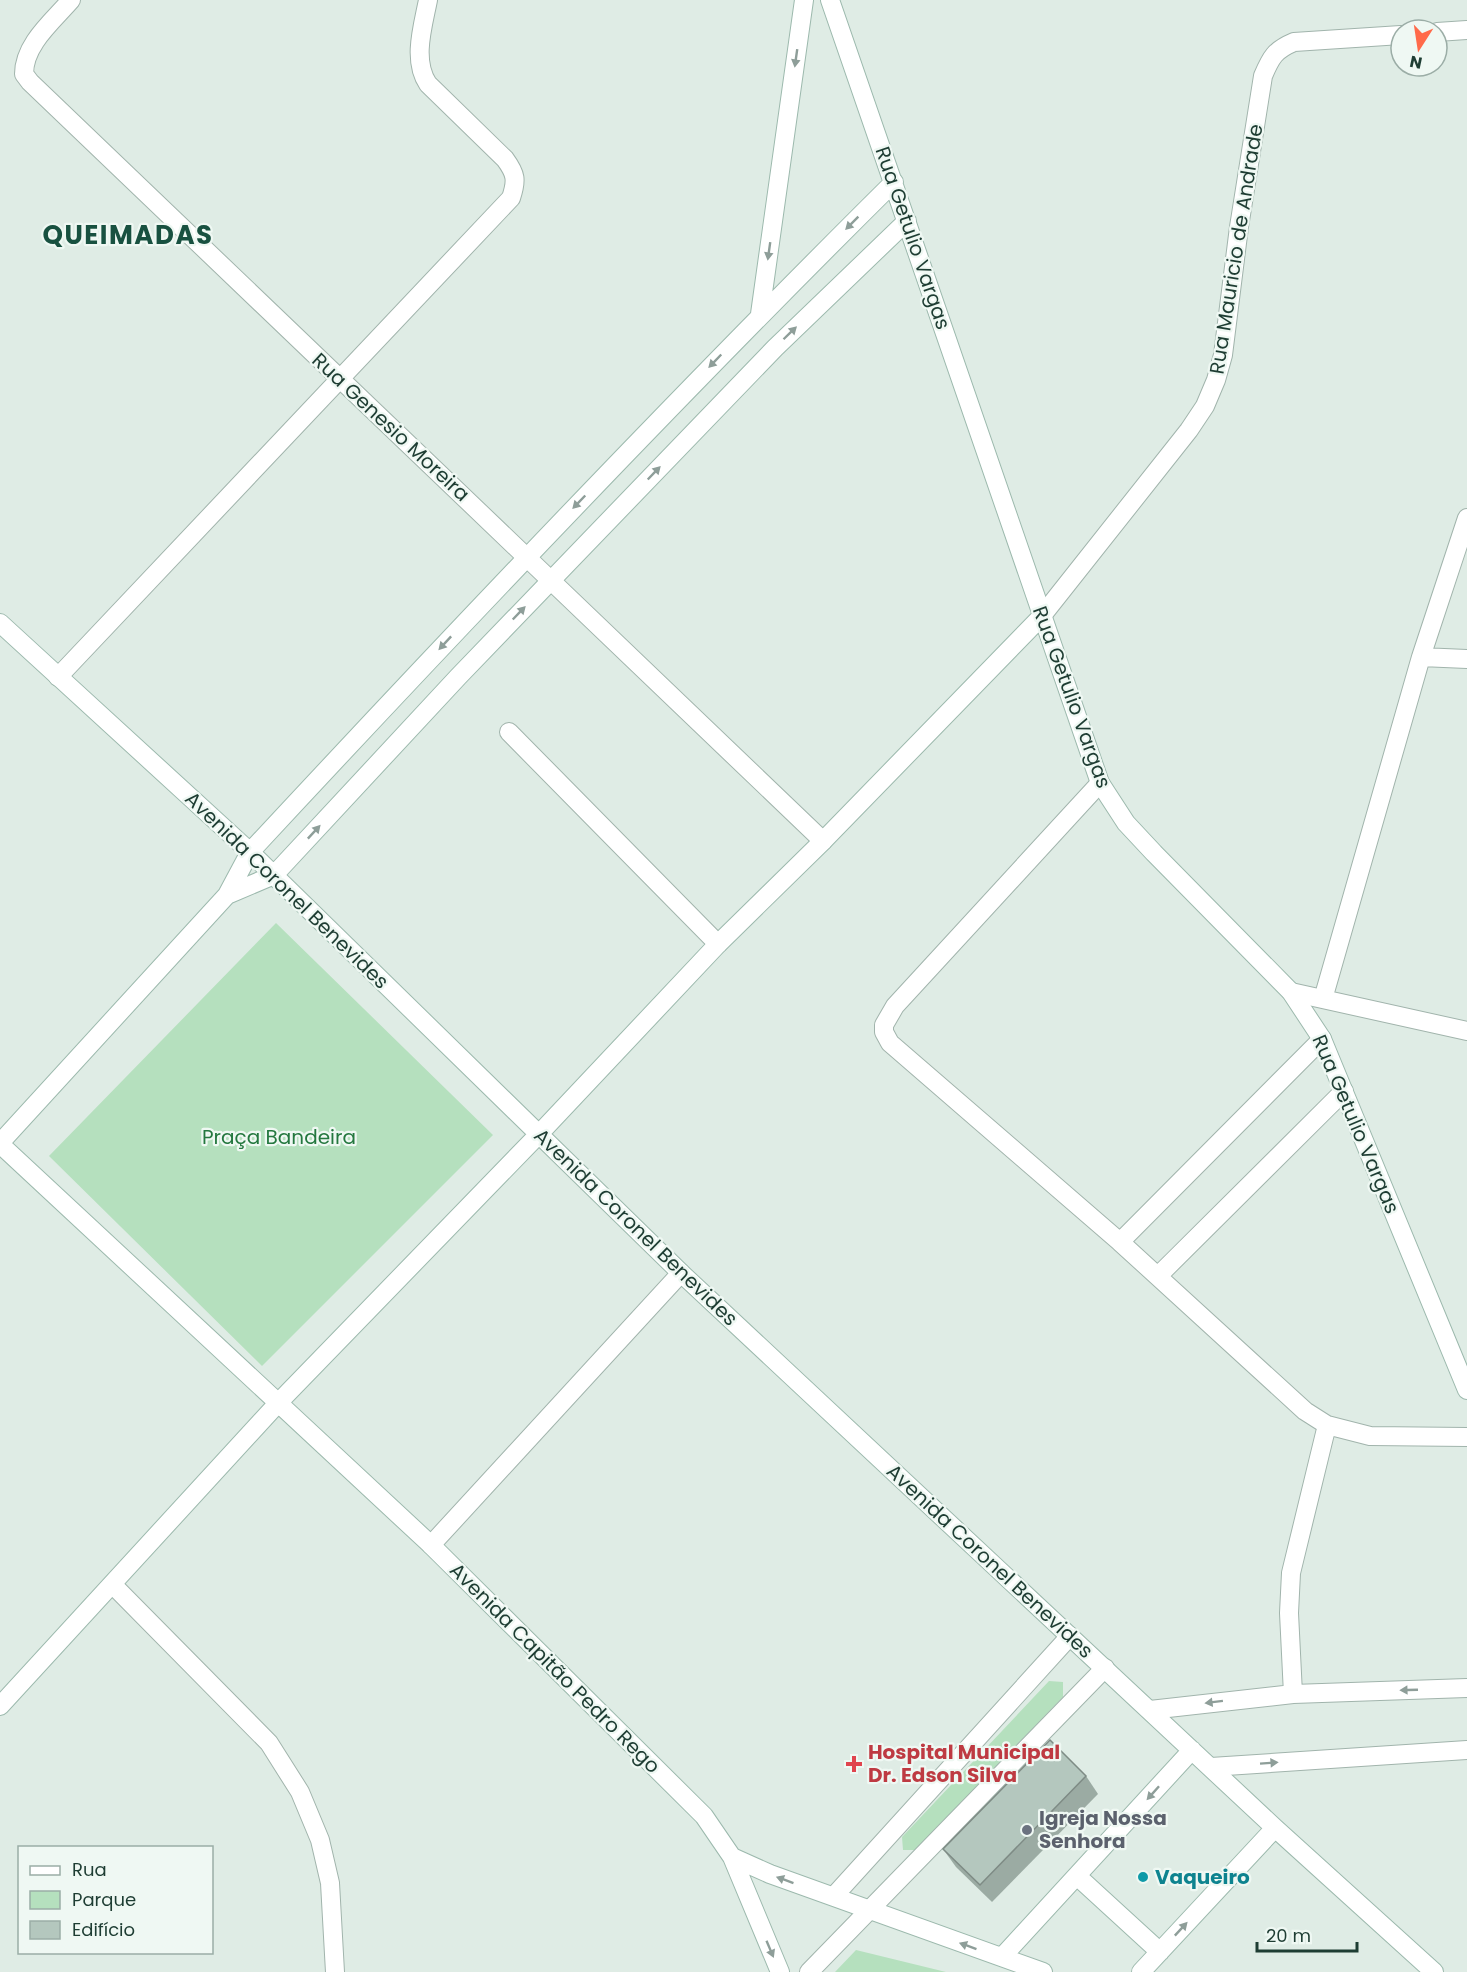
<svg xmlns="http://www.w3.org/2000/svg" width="1467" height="1972" font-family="Poppins,sans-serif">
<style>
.green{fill:#b5e0be}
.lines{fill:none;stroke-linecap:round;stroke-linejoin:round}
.street-casing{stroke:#a1b4ac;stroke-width:20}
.secondary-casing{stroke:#9cb9ad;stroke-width:20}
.street{stroke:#fff;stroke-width:18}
.secondary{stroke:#fff;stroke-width:18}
.wall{fill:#9baba3}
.building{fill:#b4c7be;stroke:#7e8b85;stroke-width:1.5}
.oneway{fill:#8e9e99}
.health-dot{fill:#e0444e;stroke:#eff8f3;stroke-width:2}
.worship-dot{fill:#6b7280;stroke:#eff8f3;stroke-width:2}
.culture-dot{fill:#0f9aa8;stroke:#eff8f3;stroke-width:2}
.labels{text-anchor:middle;stroke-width:4.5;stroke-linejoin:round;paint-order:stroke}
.street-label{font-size:20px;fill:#1e3d33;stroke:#eff8f3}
.park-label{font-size:20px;fill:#24783f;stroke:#eff8f3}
.health-label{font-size:20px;font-weight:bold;fill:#be3a42;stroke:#eff8f3;text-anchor:start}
.worship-label{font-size:20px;font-weight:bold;fill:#5b616d;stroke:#eff8f3;text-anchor:start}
.culture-label{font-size:20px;font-weight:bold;fill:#0d838f;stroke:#eff8f3;text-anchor:start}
.district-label{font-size:26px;font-weight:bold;letter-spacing:1.5px;fill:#185140;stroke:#eff8f3}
</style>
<rect width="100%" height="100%" fill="#dfece5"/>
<path class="green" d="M276,923L493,1135L262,1366L49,1156Z
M1049,1681L1063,1682V1697L915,1850H903L902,1837Z
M856,1950L946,1972H835Z"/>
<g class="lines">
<g class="street-casing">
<path id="street" d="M71,0C53,21 24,44 24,74L30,82C294,335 560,586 823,841
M1437,32L1467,30
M1041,617L1189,430L1205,406L1216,380L1223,355L1239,227L1263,76C1271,57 1275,50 1294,42L1401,35
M1421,657L1467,659
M58,677L511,198C517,180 516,174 505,159L428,84C412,60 423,26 428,0
M509,732L718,944
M1100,783L895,1006L884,1025V1032L890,1043L1120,1242L1305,1411L1327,1425L1370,1436L1467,1437
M1291,992L1467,1031
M1323,999L1421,657L1467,518
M1120,1242L1322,1039
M1158,1276L1344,1091
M431,1545L681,1273
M113,1585L269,1743L300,1792L320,1840L330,1883L335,1972
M1293,1694L1289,1613L1291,1573L1327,1425
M1150,1710L1293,1694L1467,1688
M1211,1767L1467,1750
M834,1896L1070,1636
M809,1972L1105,1668"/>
</g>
<g class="secondary-casing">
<path id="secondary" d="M830,0L1100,783L1126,823L1154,853L1291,992L1322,1039L1467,1390
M760,314L804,0
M0,623L250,852L681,1273L1275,1828L1434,1972
M227,895L274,875L458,677L775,348L907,221
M0,1143L227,895L250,852C461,625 674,400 894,182
M0,1144L431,1545L704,1816L732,1857L780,1972
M0,1706L279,1402L540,1133L718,944L823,841L1041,617
M732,1857L770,1874L1043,1972
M1077,1876L1160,1952
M1002,1957L1192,1750
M1141,1972L1275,1828"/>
</g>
<use href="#street" class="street"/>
<use href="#secondary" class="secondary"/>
</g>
<path class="wall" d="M1086,1776L1098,1794L992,1902L956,1867L943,1849Z"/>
<path class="building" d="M1050,1740L1086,1776L980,1885L943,1849Z"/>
<defs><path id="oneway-solid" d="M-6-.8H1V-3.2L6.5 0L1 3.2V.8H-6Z" transform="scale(1.5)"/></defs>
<g class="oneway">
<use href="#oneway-solid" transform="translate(796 58) rotate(98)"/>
<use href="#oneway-solid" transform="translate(852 223) rotate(135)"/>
<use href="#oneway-solid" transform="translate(769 251) rotate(98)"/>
<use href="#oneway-solid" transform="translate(790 333) rotate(-44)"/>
<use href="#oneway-solid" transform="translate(715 361) rotate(134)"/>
<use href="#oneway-solid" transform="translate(654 473) rotate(-46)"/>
<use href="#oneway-solid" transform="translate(579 502) rotate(134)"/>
<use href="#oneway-solid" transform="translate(519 613) rotate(-46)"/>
<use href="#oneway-solid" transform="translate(445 643) rotate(133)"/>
<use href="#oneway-solid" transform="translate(314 832) rotate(-47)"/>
<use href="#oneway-solid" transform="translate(1409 1690) rotate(178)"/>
<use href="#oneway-solid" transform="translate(1214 1702) rotate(173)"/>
<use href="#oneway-solid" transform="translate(1269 1763) rotate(-4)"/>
<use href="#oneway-solid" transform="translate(1153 1793) rotate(132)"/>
<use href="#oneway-solid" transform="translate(785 1880) rotate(-160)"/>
<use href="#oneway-solid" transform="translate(1181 1929) rotate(-47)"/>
<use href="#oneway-solid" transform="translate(968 1946) rotate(-160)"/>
<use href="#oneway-solid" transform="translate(770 1949) rotate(67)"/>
</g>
<path class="health-dot" d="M851 1755h6v6h6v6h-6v6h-6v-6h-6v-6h6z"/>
<circle class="worship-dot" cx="1027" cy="1830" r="6"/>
<circle class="culture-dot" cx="1143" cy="1877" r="6"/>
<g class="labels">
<g class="street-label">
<text transform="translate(913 238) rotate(71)" y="7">Rua Getulio Vargas</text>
<text transform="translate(1236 249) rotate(-81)" y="7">Rua Mauricio de Andrade</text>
<text transform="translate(391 427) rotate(43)" y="7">Rua Genesio Moreira</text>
<text transform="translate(1072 697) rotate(70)" y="7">Rua Getulio Vargas</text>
<text transform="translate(287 890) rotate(44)" y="7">Avenida Coronel Benevides</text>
<text transform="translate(1356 1124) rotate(67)" y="7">Rua Getulio Vargas</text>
<text transform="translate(636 1227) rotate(44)" y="7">Avenida Coronel Benevides</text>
<text transform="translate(990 1561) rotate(43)" y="7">Avenida Coronel Benevides</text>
<text transform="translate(555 1668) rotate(45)" y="7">Avenida Capitão Pedro Rego</text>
</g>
<g class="park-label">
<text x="279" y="1144">Praça Bandeira</text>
</g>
<g class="health-label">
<text x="868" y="1759">Hospital Municipal<tspan x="868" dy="23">Dr. Edson Silva</tspan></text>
</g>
<g class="worship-label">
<text x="1039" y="1825">Igreja Nossa<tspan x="1039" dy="23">Senhora</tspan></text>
</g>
<g class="culture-label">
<text x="1155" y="1884">Vaqueiro</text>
</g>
<g class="district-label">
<text x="128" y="244">QUEIMADAS</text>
</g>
</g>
<rect x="18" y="1846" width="195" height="108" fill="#eff8f3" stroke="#9bada6" stroke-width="1.5"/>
<rect x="30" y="1866" width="30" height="9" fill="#ffffff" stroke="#9bada6" stroke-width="1.5"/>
<text x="72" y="1876" font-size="18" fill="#1e3d33">Rua</text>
<rect x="30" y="1891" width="30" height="18" fill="#b5e0be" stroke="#9bada6" stroke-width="1.5"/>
<text x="72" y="1906" font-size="18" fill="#1e3d33">Parque</text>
<rect x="30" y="1921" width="30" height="18" fill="#b4c7be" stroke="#9bada6" stroke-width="1.5"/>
<text x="72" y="1936" font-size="18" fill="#1e3d33">Edifício</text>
<g transform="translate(1419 48) rotate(192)"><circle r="28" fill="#eff8f3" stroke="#9bada6" stroke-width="1.5"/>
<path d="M0-4.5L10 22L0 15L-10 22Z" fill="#ff6a4a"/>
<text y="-9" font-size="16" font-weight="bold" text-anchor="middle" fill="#1e3d33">N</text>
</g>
<path d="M1257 1942v9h100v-9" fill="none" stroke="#1e3d33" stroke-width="3"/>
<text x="1266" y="1942" font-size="18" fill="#1e3d33" stroke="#eff8f3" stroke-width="4.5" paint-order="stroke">20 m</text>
</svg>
